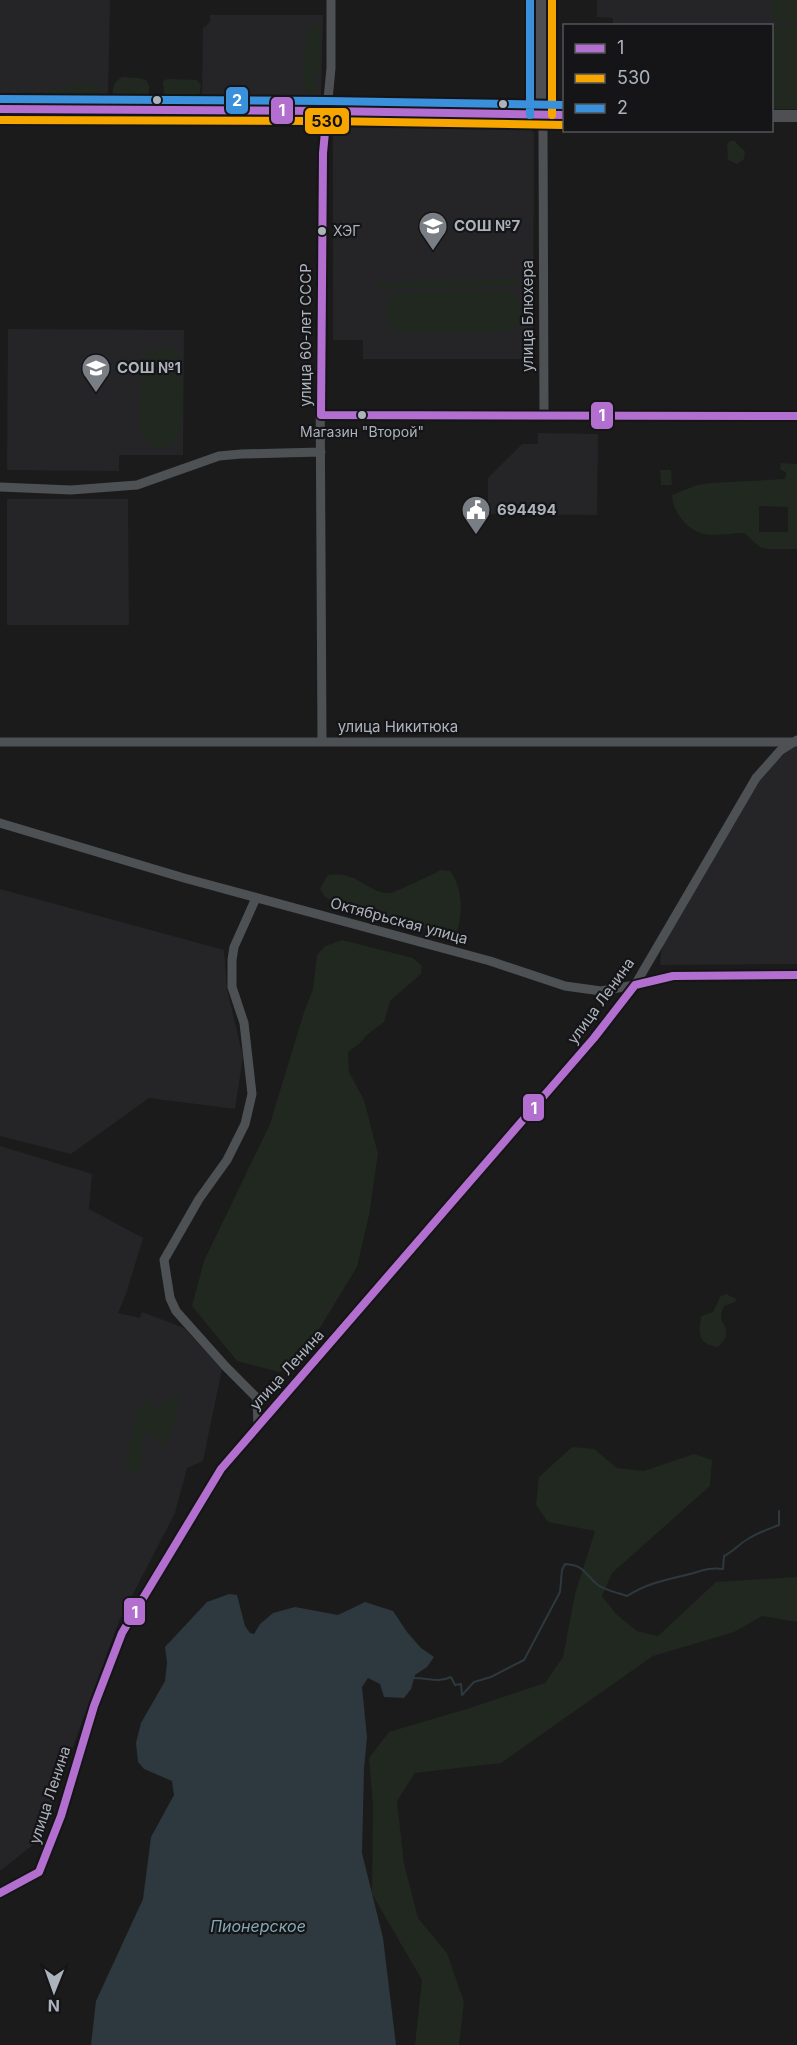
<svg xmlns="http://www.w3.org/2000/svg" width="797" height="2045" font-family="Inter,sans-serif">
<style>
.built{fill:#252527}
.green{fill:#202820;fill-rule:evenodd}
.water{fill:#2d393e}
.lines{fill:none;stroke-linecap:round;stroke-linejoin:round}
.stream{stroke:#2d393e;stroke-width:2}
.street{stroke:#4e5154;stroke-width:9}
.secondary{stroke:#4d4f52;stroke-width:12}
.bus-1-casing{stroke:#151517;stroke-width:12}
.bus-2-casing{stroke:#151517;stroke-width:12}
.bus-3-casing{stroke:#151517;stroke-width:12}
.bus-1{stroke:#b36fd0;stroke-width:8}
.bus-2{stroke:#f7a600;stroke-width:8}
.bus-3{stroke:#3a90db;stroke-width:8}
.bus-dot{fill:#acb3bc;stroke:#151517;stroke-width:2}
.labels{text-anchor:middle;stroke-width:4.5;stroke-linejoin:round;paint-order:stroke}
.bus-label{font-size:14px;fill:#acb3bc;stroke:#151517;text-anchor:start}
.poi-label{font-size:15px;font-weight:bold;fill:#acb3bc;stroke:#151517;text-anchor:start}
.street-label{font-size:15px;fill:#acb3bc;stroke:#151517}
.water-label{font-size:16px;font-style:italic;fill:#83a8b6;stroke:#151517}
.line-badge{stroke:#151517;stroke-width:2}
.badge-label{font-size:16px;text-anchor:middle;font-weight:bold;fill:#fff}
.pale-badge-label{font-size:16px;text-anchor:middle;font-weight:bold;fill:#111}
</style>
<rect width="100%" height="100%" fill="#1b1b1b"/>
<path class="built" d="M0,0H110L108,95L0,93Z
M597,0H797V25H613V18L597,17Z
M210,15H323L321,97L202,96L203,28L210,22Z
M333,126L532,130L534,134L533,359H363V340H333Z
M8,329L184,330L183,455H119V471L7,470Z
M538,433L598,434L597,515L488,514V478L522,444H538Z
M7,499H128L129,625H7Z
M794,747H797V964L660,965L663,936L765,769Z
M0,889L224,950L227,989L243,1057L235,1109L149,1098L71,1154L0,1136Z
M0,1146L92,1174L89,1209L143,1238L126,1294L118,1313L140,1318L142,1312L184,1328L222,1369L203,1461L187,1468L175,1513L119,1621L39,1840L0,1871Z"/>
<path class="green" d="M772,0H797V22H773Z
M318,25L321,29L320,68L316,77V92L312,94L303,89C302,84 306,34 307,31C308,29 309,28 310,27Z
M797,25V109H772V26L761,25Z
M123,77L138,78L146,80L149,86V94L145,96L113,95C112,86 115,80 123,77Z
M168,79L197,80L201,85L200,93L194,96L164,94L163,81Z
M79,83L96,86L100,90L98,96L45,94L47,90L66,89L71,85Z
M730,141H735L738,145L745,151L744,159L737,164L728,160L727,144Z
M519,279V285L378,289V283Z
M502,290L513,293C526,306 523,323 507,332H399C383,324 383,303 396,293Z
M158,348C167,347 177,350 181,360C185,368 183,431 178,438C166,458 142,447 140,426L142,364L147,354Z
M781,463L797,464V549H769L760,547L744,533C731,533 712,537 700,533C685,528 672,509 672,495L697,485L711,483L785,479L786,472L780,469ZM759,506L788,507V532H759Z
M660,470H671L672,485H661Z
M441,870L450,871C463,888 463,912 457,932L451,935L357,911L325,897L320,889L328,875C358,870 367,894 390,893C393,893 436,873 441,870Z
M342,940L413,958L422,966L421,974L390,1001L384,1022L368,1034L359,1044L348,1052L349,1072L364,1100L378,1154L369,1215L357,1267L299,1362L279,1372L237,1361L192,1306L204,1261L270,1124L304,1012L313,989L317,955L325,946Z
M726,1294L736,1299L735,1302L724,1306C716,1324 728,1322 726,1335C726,1339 720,1344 718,1347C697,1344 699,1333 701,1316L713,1312L720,1297Z
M171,1398L181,1400L169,1438L160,1447L152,1432L142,1437L141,1473L125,1467L137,1410L146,1400L158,1408Z
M572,1447L594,1449L617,1468L644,1471L694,1454L712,1460L710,1486L612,1573L602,1596L617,1615L637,1631L658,1636L716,1582L797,1577V1622L762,1616L734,1632L653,1656L501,1763L415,1773L397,1801L404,1864L418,1918L447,1953L464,2002L459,2045H415L422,1980L372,1894L373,1805L369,1758L389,1732L470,1708L545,1683L563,1657L575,1594L595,1531L548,1522L536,1505L539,1477Z"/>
<path class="water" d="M229,1594L237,1595L245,1626L250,1633L254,1634L260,1624L273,1613L295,1607L338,1615L365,1602L393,1611L407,1632L421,1648L434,1657L427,1667L415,1675L411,1689L404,1698L384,1697L380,1684L368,1678L362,1687L367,1737L364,1769L362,1853L383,1938L396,2045H91L96,2001L143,1899L151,1837L174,1795L172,1781L144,1769L138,1762L136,1743L141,1723L165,1681L167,1663L165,1647L207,1602Z"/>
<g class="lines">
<path class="stream" d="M414,1678C428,1678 438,1683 451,1677L455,1685L461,1684L462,1695L474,1682L491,1677L524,1660L560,1592L562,1570L565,1564C585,1565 584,1574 598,1585C605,1590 618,1593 627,1596C646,1584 664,1580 686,1575C700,1572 707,1567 723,1569L724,1556C733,1552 739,1544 748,1539C757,1533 769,1529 779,1525V1511"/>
<path class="street" d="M541,115L543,128L544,416
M321,415C480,417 638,416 797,416
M0,487L71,490L137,485L219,456L241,454L321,452
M0,742H796
M322,742L320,371L323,153L331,68V0
M0,823L184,878L490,961L565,986L601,991L635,985L673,976L797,975
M256,898L234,947L232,960V987L244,1023L252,1094L245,1124L227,1160L199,1199L164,1260L170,1298L176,1311L226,1367L257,1398L258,1426
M0,1893L39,1872L61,1816L94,1706L122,1633L221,1469L594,1038L635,985L756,778L780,751L797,740"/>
<path class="secondary" d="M0,109L327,111L564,115
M541,115V0
M772,116H797"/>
<g class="bus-1-casing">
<path id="bus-1" d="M0,109L327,111L564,115
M327,111L323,153L321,415L797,416
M0,1893L39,1872L61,1816L94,1706L122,1633L221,1469L594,1038L635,985L673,976L797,975"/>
</g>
<g class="bus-2-casing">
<path id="bus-2" d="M552,0V115
M0,120L327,121L564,125"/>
</g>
<g class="bus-3-casing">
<path id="bus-3" d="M530,0V115
M0,99L327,101L564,105"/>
</g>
<use href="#bus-1" class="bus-1"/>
<use href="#bus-2" class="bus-2"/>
<use href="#bus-3" class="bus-3"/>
</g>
<defs>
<g id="school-pin" transform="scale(1.5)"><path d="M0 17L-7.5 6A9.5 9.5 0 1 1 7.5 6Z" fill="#797e84" stroke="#151517"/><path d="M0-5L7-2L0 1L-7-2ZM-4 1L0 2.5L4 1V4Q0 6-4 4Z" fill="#fff"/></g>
<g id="civic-pin" transform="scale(1.5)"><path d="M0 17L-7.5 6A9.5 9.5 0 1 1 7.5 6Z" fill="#797e84" stroke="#151517"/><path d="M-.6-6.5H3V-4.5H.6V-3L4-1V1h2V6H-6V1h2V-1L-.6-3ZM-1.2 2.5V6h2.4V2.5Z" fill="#fff"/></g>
</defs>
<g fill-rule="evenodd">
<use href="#school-pin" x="433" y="226"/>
<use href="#school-pin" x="96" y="368"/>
<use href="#civic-pin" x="476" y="510"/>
</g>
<g class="bus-dot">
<circle cx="157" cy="100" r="5"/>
<circle cx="503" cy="104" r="5"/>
<circle cx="322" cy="231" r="5"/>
<circle cx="362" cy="415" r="5"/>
</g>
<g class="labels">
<g class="bus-label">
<text x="333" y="236">ХЭГ</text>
<text x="362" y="437" text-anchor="middle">Магазин "Второй"</text>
</g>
<g class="poi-label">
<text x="454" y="231">СОШ №7</text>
<text x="117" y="373">СОШ №1</text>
<text x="497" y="515">694494</text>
</g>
<g class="street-label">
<text transform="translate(528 316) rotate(-90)" y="5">улица Блюхера</text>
<text transform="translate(306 335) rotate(-90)" y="5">улица 60-лет СССР</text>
<text x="398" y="732">улица Никитюка</text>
<text transform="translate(399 921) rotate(15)" y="5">Октябрьская улица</text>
<text transform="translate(601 1001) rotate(-54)" y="5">улица Ленина</text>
<text transform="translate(287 1370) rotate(-48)" y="5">улица Ленина</text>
<text transform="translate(50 1795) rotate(-72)" y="5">улица Ленина</text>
</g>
<g class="water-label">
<text x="258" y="1932">Пионерское</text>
</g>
</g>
<g class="line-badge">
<rect x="225" y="86" width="24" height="29" rx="6" fill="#3a90db"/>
<rect x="270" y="96" width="24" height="29" rx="6" fill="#b36fd0"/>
<rect x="304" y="107" width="46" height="28" rx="6" fill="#f7a600"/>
<rect x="590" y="401" width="24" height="29" rx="6" fill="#b36fd0"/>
<rect x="522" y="1093" width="23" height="29" rx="6" fill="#b36fd0"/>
<rect x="123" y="1597" width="23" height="29" rx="6" fill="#b36fd0"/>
</g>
<g class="badge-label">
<text x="237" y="106">2</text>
<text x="282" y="116">1</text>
<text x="602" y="421">1</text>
<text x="534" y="1114">1</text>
<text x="135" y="1618">1</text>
</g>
<g class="pale-badge-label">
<text x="327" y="127">530</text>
</g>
<rect x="563" y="24" width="210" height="108" fill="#151517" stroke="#515459" stroke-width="1.5"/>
<rect x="575" y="44" width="30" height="9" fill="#b36fd0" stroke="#515459" stroke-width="1.5"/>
<text x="617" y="54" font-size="18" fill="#acb3bc">1</text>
<rect x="575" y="74" width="30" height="9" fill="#f7a600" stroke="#515459" stroke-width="1.5"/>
<text x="617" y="84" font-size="18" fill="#acb3bc">530</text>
<rect x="575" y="104" width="30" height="9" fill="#3a90db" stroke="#515459" stroke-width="1.5"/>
<text x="617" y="114" font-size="18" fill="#acb3bc">2</text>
<g transform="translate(54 1991) rotate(181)" stroke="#151517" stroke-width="4.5" paint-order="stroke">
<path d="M0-4.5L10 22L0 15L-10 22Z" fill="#acb3bc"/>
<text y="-9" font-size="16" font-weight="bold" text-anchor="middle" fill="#acb3bc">N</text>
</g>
</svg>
